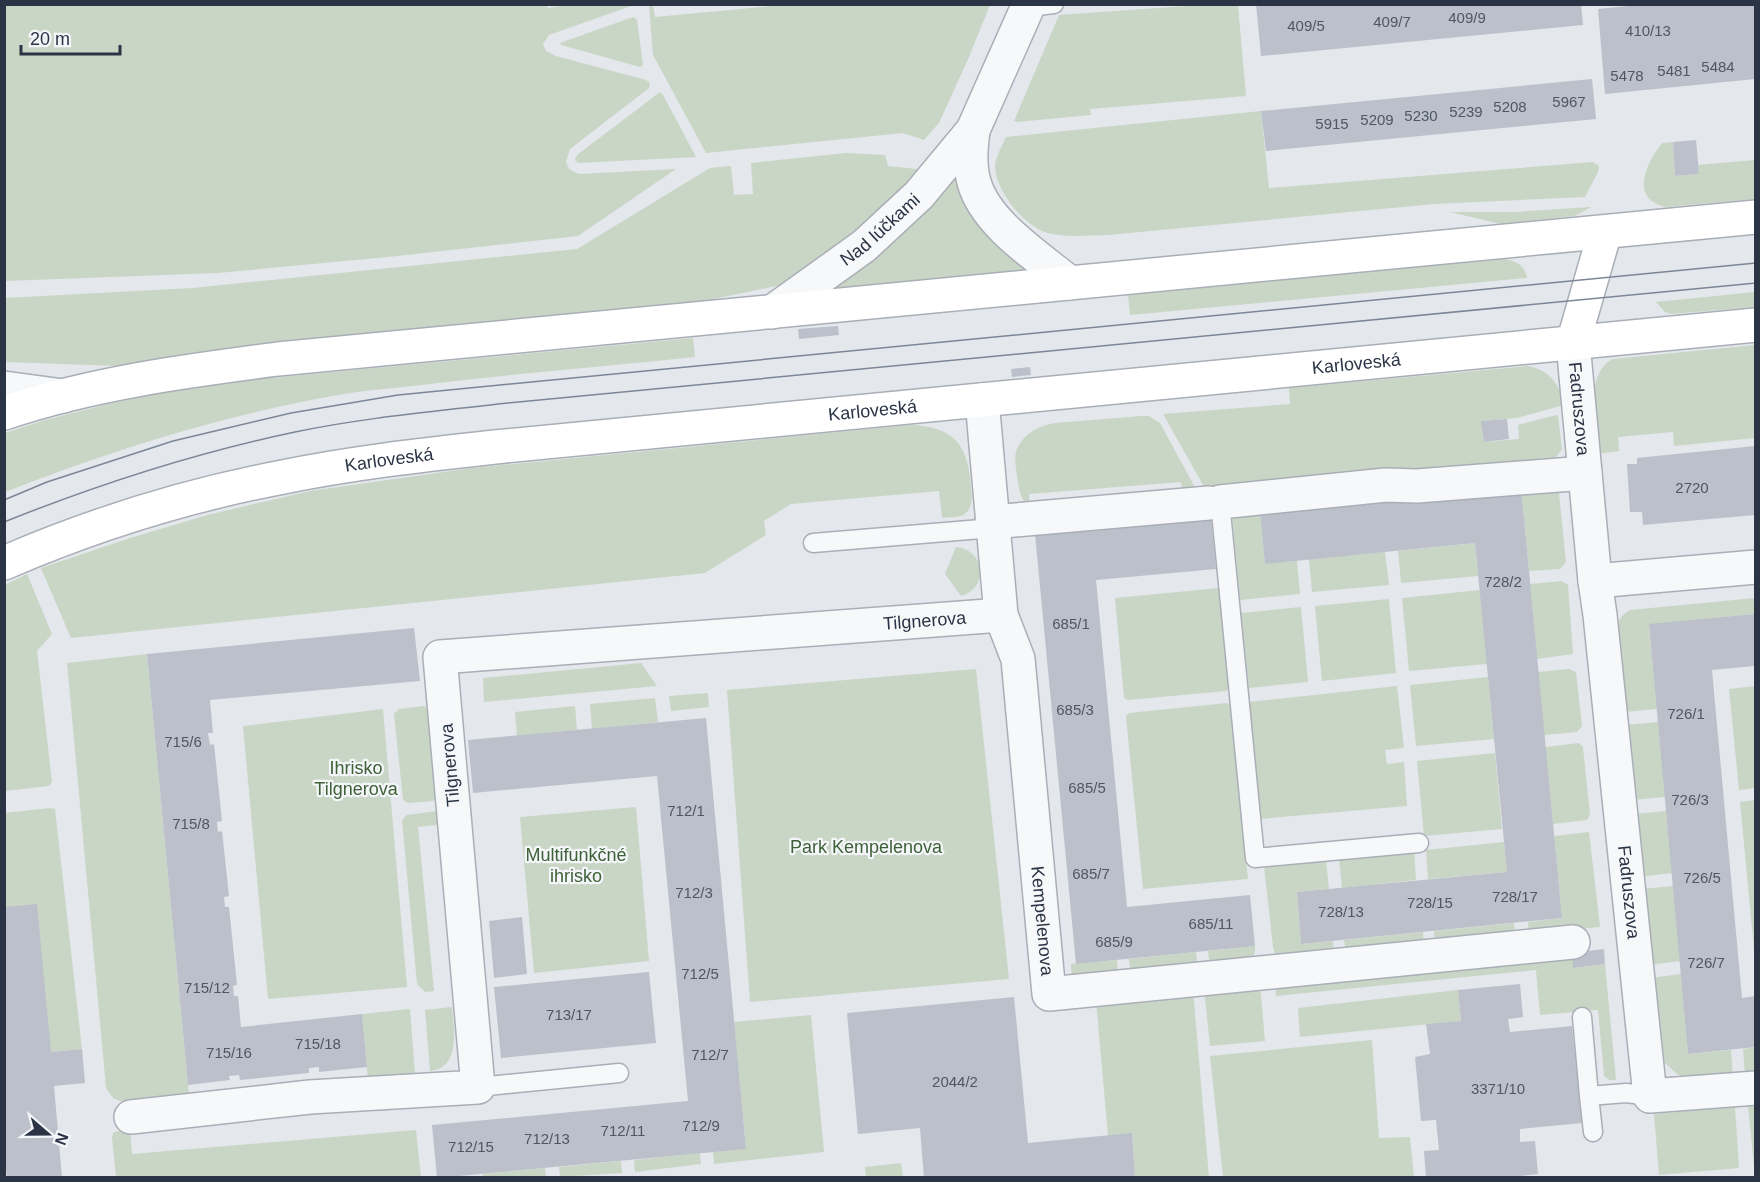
<svg xmlns="http://www.w3.org/2000/svg" width="1760" height="1182" font-family="Arial,sans-serif">
<style>
.green{fill:#c9d6c5}
.building{fill:#bbc0ca}
.lines{fill:none;stroke-linecap:round;stroke-linejoin:round}
.lane-casing{stroke:#a9aeb7;stroke-width:21}
.street-casing{stroke:#a9aeb7;stroke-width:36}
.secondary-casing{stroke:#a9aeb7;stroke-width:36}
.lane{stroke:#f7f8fa;stroke-width:18}
.street{stroke:#f7f8fa;stroke-width:33}
.secondary{stroke:#fff;stroke-width:33}
.tram{stroke:#7d8696;stroke-width:1.5}
.labels{text-anchor:middle;stroke-width:4.5;stroke-linejoin:round;paint-order:stroke}
.number-label{font-size:15px;fill:#4f5766}
.street-label{font-size:18px;fill:#2b3445;stroke:#f4f6f9}
.park-label{font-size:18px;fill:#3f6138;stroke:#f4f6f9}
</style>
<rect width="100%" height="100%" fill="#e4e7ec"/>
<path class="green" d="M547,5L548,8L573,4L634,5L549,35L543,44L546,51L556,56L646,80L650,83L649,88L570,149L566,162L569,169L579,174L676,169L578,236L388,257L218,273L5,281V5Z
M783,5V4L990,5L969,57L939,123L924,140L903,133L706,153L653,55L649,5H653L655,17Z
M1200,5H1238L1246,96L1090,109L1091,115L1017,122L1014,121L1059,15Z
M633,17L637,20L643,65L640,67L561,45L560,43Z
M660,92L663,95L696,157L578,163L575,160L577,155Z
M1261,111L1269,188L1593,162L1599,166L1598,172L1585,197L1434,204L1108,235C1088,235 1067,238 1048,233C1024,227 996,191 995,167C995,158 1002,146 1006,137Z
M1673,142L1675,176L1699,174L1698,165L1755,160V199L1666,207C1629,199 1646,163 1662,143Z
M846,153L885,155L888,166L927,170L893,204L786,284L704,301L192,353L118,366L5,362V298L192,288L577,249L710,168L731,166L734,195L753,194L751,163Z
M957,161L1032,270L827,289Z
M1591,207L1575,216L1501,224L1450,212H1514Z
M1505,259C1516,261 1525,265 1527,278L1130,315L1128,294Z
M1755,292V307L1671,314L1665,312L1656,302Z
M693,338L695,357C609,366 523,373 438,383C407,387 375,389 344,394C227,414 115,449 5,492V433L42,421L108,404L179,389L260,379Z
M1755,345V438L1674,446L1673,432L1618,437L1619,451L1598,454C1596,427 1583,374 1613,359Z
M1528,366C1549,370 1560,384 1564,405L1517,418L1482,421L1484,442L1519,439L1518,425L1556,415L1558,416L1562,449L1556,457L1207,492L1163,414L1290,404L1289,388Z
M1141,416H1149L1160,423L1198,493L1183,494L1181,482L1029,494L1030,507C1022,502 1019,491 1018,482C1017,472 1013,458 1017,449C1024,433 1040,425 1055,423Z
M911,425C955,427 968,445 971,487C972,497 973,507 965,514C959,518 949,517 942,518L939,491L791,504L764,521L766,535L705,573L71,638L41,568L127,539L207,515L310,491L472,468Z
M1558,484L1566,562L1560,569L1529,571L1521,487Z
M1260,512L1265,563L1297,561L1300,594L1240,600L1232,515Z
M1475,543L1478,576L1401,583L1398,551Z
M956,547C986,550 989,588 961,596L945,574Z
M1385,552L1389,585L1312,592L1309,559Z
M27,574L52,634L37,651L52,782L49,786L5,791V585Z
M1562,581L1568,585L1573,654L1537,659L1530,584Z
M1220,588L1230,687L1226,691L1128,700L1124,698L1115,598Z
M1480,590L1487,664L1409,671L1402,598Z
M1755,598V614L1649,625L1657,709L1624,712L1617,629C1618,620 1622,614 1630,610Z
M1389,599L1396,673L1322,681L1315,606Z
M1301,607L1308,682L1249,688L1241,613Z
M147,654L189,1095L123,1102L113,1098L106,1088L67,663Z
M641,663L657,686L484,702L483,678Z
M976,669L1009,979L750,1002L727,690Z
M1569,669L1576,672L1582,726L1577,732L1544,735L1538,672Z
M1488,677L1494,739L1416,746L1410,685Z
M1397,686L1404,748L1385,750L1387,764L1404,762L1407,806L1260,819L1249,702Z
M1755,686V788L1739,790L1729,689Z
M708,693L709,707L671,711L669,696Z
M655,698L658,722L592,729L590,704Z
M1227,703L1232,707L1248,879L1143,889L1126,716L1129,713Z
M424,706L428,710L436,796L433,801L408,803L403,800L394,714L399,709Z
M575,706L577,730L517,736L515,712Z
M383,709L407,987L268,999L243,726Z
M1658,722L1665,797L1633,800L1626,725Z
M1579,743L1583,747L1590,815L1587,820L1553,824L1545,747Z
M1495,753L1502,829L1424,836L1417,761Z
M1755,800H1756L1755,960L1740,802Z
M636,807L649,961L534,973L520,817Z
M50,808L55,809L82,1049L51,1052L5,907L4,813Z
M438,811L444,824L418,827L434,991L425,992L417,984L402,820L407,815Z
M1666,811L1672,873L1639,877L1634,814Z
M1589,832L1600,927L1529,934L1528,922L1562,918L1554,836Z
M1504,842L1507,872L1428,879L1426,850Z
M1414,850L1416,880L1342,888L1339,858Z
M1326,860L1329,889L1297,892L1301,944L1333,941L1334,953L1279,957L1275,953L1273,947L1264,866Z
M1673,886L1680,961L1649,965L1641,889Z
M1514,923L1515,936L1435,944L1434,931Z
M1423,932L1424,945L1346,953L1344,940Z
M1255,946V952L1251,961L1210,967L1208,951Z
M1196,952L1198,968L1131,975L1129,959Z
M1572,953L1574,968L1605,964L1616,1080H1609L1604,1076L1598,1010L1540,1015L1536,970L1276,996L1275,983Z
M1117,960L1118,975L1072,980L1071,964Z
M1681,974L1688,1054L1731,1050L1733,1077L1685,1078L1677,1074L1665,1063L1661,1056L1650,978Z
M1260,984L1265,1041L1210,1046L1204,989Z
M1193,990L1209,1177H1135L1132,1134L1108,1136L1096,1000Z
M1458,990L1461,1021L1300,1037L1298,1008Z
M452,1007C454,1029 461,1068 430,1071L425,1010Z
M410,1009L415,1074L368,1079L362,1014Z
M811,1015L824,1152L714,1164L713,1152L746,1148L734,1022Z
M1372,1040L1379,1138L1410,1137L1414,1177H1223L1210,1056Z
M1755,1047V1075L1745,1076L1743,1049Z
M1755,1104V1167H1754L1748,1105Z
M1735,1107L1739,1168L1659,1175L1654,1114Z
M130,1129L132,1154L416,1130L421,1177H116L112,1137L114,1132Z
M700,1153L701,1164L635,1172L634,1160Z
M621,1161L622,1173L560,1177L559,1167Z
M901,1163L903,1177H866L865,1167Z
M545,1168L546,1177H483V1174Z"/>
<path class="building" d="M1256,4H1581L1583,25L1261,56Z
M1648,4H1755V79L1605,94L1598,9Z
M1592,79L1596,119L1266,151L1261,111Z
M1696,140L1699,174L1675,176L1673,142Z
M838,326L839,335L799,339L798,329Z
M1030,367L1031,375L1012,377L1011,369Z
M1507,419L1509,439L1484,442L1481,421Z
M1755,446V515L1643,525L1642,512H1630L1627,464H1637V458Z
M1521,487L1562,918L1301,944L1297,892L1507,872L1488,677L1475,543L1265,564L1260,512Z
M1211,517L1216,569L1096,580L1127,907L1250,895L1255,946L1076,964L1035,534Z
M1755,614V666L1712,670L1742,998L1755,996V1047L1688,1054L1649,624Z
M414,628L420,681L210,700L213,733H208L210,745L214,744L222,821L217,822L218,832L222,831L229,896L224,897L225,907H229L237,985L233,986L234,996H238L241,1027L362,1014L367,1067L319,1072V1067L309,1068V1073L240,1080L239,1075L229,1076L230,1080L188,1085L147,654Z
M706,718L746,1149L437,1178L432,1125L688,1101L657,776L473,793L468,740Z
M37,904L51,1052L82,1049L85,1083L54,1086L62,1178H7L4,1153V907Z
M522,917L527,974L494,978L489,921Z
M1604,949L1605,964L1573,968L1572,953Z
M649,972L656,1043L501,1058L494,987Z
M1520,984L1523,1017L1508,1019L1510,1032L1572,1026L1582,1123L1520,1129V1142L1535,1141L1538,1174L1503,1178H1426L1424,1151L1439,1150L1436,1120L1421,1121L1415,1057L1430,1054L1426,1024L1461,1021L1458,990Z
M1014,997L1028,1143L1132,1133L1135,1178H924L920,1128L858,1134L847,1013Z"/>
<g class="lines">
<g class="lane-casing">
<path id="lane" d="M1028,7L1054,4
M1220,502L1255,858L1419,843
M813,543L993,528
M1582,1017L1589,1096L1626,1093L1650,1096
M478,1087L619,1073
M1589,1096L1593,1132"/>
</g>
<g class="street-casing">
<g id="street">
<path d="M973,130C971,147 969,165 974,182C985,223 1038,257 1070,283"/>
<path id="s1" d="M772,312L864,246L919,195L973,130L1029,4"/>
<path id="s2" d="M1573,343L1595,581L1600,615L1650,1096L1756,1088"/>
<path d="M4,388L63,396"/>
<path id="s3" d="M982,400L1001,615L1018,659L1049,994L1573,942"/>
<path d="M1220,502L1386,485L1417,486L1585,473"/>
<path d="M992,522L1209,503"/>
<path d="M1595,581L1756,567"/>
<path id="s4" d="M131,1117L310,1097L478,1087L440,657L1001,615"/>
</g>
</g>
<g class="secondary-casing">
<g id="secondary">
<path d="M1573,343L1605,232"/>
<path d="M4,413C93,383 186,371 278,359L1756,217"/>
<path id="s5" d="M4,563C92,525 185,496 278,478C350,463 422,455 495,447L1756,325"/>
</g>
</g>
<use href="#lane" class="lane"/>
<use href="#street" class="street"/>
<use href="#secondary" class="secondary"/>
<path class="tram" d="M4,500L47,482L173,441L291,413L398,395L1756,263
M4,522C99,484 195,453 295,432C362,418 430,412 498,404L1756,283"/>
</g>
<g class="labels">
<g class="number-label">
<text x="1467" y="23">409/9</text>
<text x="1392" y="27">409/7</text>
<text x="1306" y="31">409/5</text>
<text x="1648" y="36">410/13</text>
<text x="1718" y="72">5484</text>
<text x="1674" y="76">5481</text>
<text x="1627" y="81">5478</text>
<text x="1569" y="107">5967</text>
<text x="1510" y="112">5208</text>
<text x="1466" y="117">5239</text>
<text x="1421" y="121">5230</text>
<text x="1377" y="125">5209</text>
<text x="1332" y="129">5915</text>
<text x="1692" y="493">2720</text>
<text x="1503" y="587">728/2</text>
<text x="1071" y="629">685/1</text>
<text x="1075" y="715">685/3</text>
<text x="1686" y="719">726/1</text>
<text x="183" y="747">715/6</text>
<text x="1087" y="793">685/5</text>
<text x="1690" y="805">726/3</text>
<text x="686" y="816">712/1</text>
<text x="191" y="829">715/8</text>
<text x="1091" y="879">685/7</text>
<text x="1702" y="883">726/5</text>
<text x="694" y="898">712/3</text>
<text x="1515" y="902">728/17</text>
<text x="1430" y="908">728/15</text>
<text x="1341" y="917">728/13</text>
<text x="1211" y="929">685/11</text>
<text x="1114" y="947">685/9</text>
<text x="1706" y="968">726/7</text>
<text x="700" y="979">712/5</text>
<text x="207" y="993">715/12</text>
<text x="569" y="1020">713/17</text>
<text x="318" y="1049">715/18</text>
<text x="229" y="1058">715/16</text>
<text x="710" y="1060">712/7</text>
<text x="955" y="1087">2044/2</text>
<text x="1498" y="1094">3371/10</text>
<text x="701" y="1131">712/9</text>
<text x="623" y="1136">712/11</text>
<text x="547" y="1144">712/13</text>
<text x="471" y="1152">712/15</text>
</g>
<g class="street-label">
<text dy="6" stroke="none"><textPath href="#s1" startOffset="136">Nad lúčkami</textPath></text>
<text dy="6" stroke="none"><textPath href="#s5" startOffset="1372">Karloveská</textPath></text>
<text dy="6" stroke="none"><textPath href="#s2" startOffset="66">Fadruszova</textPath></text>
<text dy="6" stroke="none"><textPath href="#s5" startOffset="886">Karloveská</textPath></text>
<text dy="6" stroke="none"><textPath href="#s5" startOffset="400">Karloveská</textPath></text>
<text dy="6" stroke="none"><textPath href="#s4" startOffset="1266">Tilgnerova</textPath></text>
<text transform="translate(450 765) rotate(-95)" y="6">Tilgnerova</text>
<text dy="6" stroke="none"><textPath href="#s2" startOffset="552">Fadruszova</textPath></text>
<text dy="6" stroke="none"><textPath href="#s3" startOffset="526">Kempelenova</textPath></text>
</g>
<g class="park-label">
<text x="356" y="774">Ihrisko<tspan x="356" dy="21">Tilgnerova</tspan></text>
<text x="866" y="853">Park Kempelenova</text>
<text x="576" y="861">Multifunkčné<tspan x="576" dy="21">ihrisko</tspan></text>
</g>
</g>
<rect width="1760" height="1182" fill="none" stroke="#2b3445" stroke-width="12"/>
<g transform="translate(48 1134) rotate(110)" stroke="#f4f6f9" stroke-width="4.5" paint-order="stroke">
<path d="M0-4.5L10 22L0 15L-10 22Z" fill="#2b3445"/>
<text y="-9" font-size="16" font-weight="bold" text-anchor="middle" fill="#2b3445">N</text>
</g>
<path d="M21 45v9h99v-9" fill="none" stroke="#2b3445" stroke-width="3"/>
<text x="30" y="45" font-size="18" fill="#2b3445" stroke="#f4f6f9" stroke-width="4.5" paint-order="stroke">20 m</text>
</svg>
